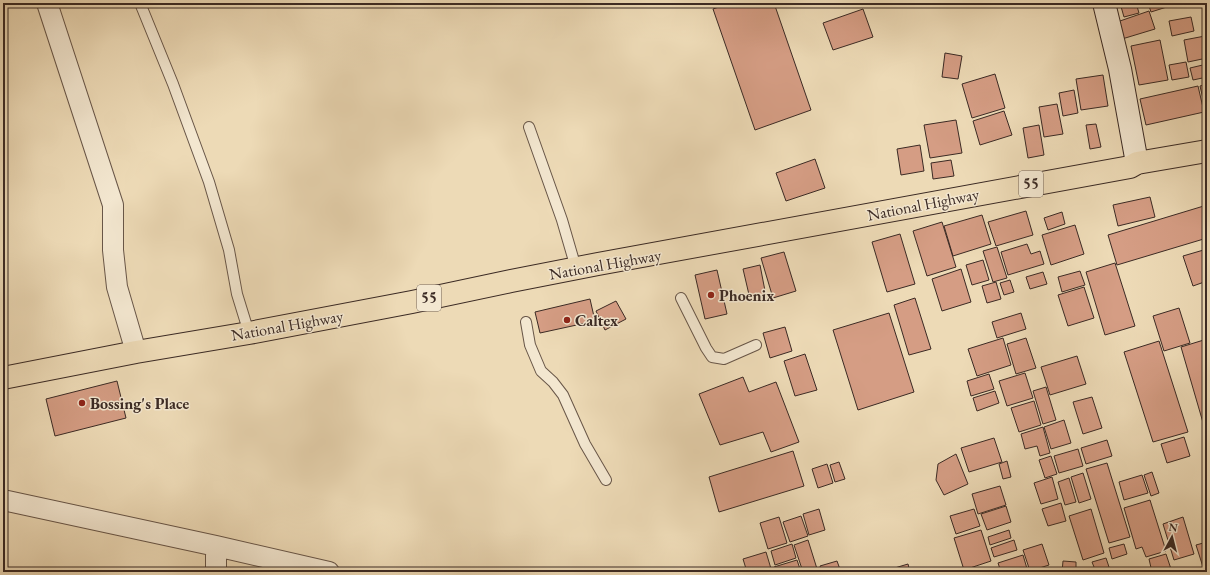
<svg xmlns="http://www.w3.org/2000/svg" width="1210" height="575" font-family="'EB Garamond',serif">
<style>
.building{fill:#d59d84;stroke:#3b2a24}
.lines{fill:none;stroke-linecap:round;stroke-linejoin:round}
.lane-casing{stroke:#685648;stroke-width:12}
.street-casing{stroke:#685648;stroke-width:22}
.secondary-casing{stroke:#3b2a24;stroke-width:24}
.highway-casing{stroke:#3b2a24;stroke-width:24}
.lane{stroke:#f3e7d0;stroke-width:10}
.street{stroke:#f3e7d0;stroke-width:20}
.secondary{stroke:#f3e7d0;stroke-width:22}
.highway{stroke:#eddab6;stroke-width:22}
.poi-dot{fill:#8f2418;stroke:#f3e7d0;stroke-width:1.5}
.labels{text-anchor:middle;stroke-width:3;stroke-linejoin:round;paint-order:stroke}
.shield{fill:#f3e7d0;stroke:#726358;stroke-width:1}
.shield-label{font-size:15px;font-weight:bold;fill:#3b2a24}
.street-label{font-size:16px;fill:#3b2a24;stroke:#f3e7d0}
.poi-label{font-size:16px;font-weight:bold;fill:#3b2a24;stroke:#f3e7d0;text-anchor:start}
</style>
<rect width="100%" height="100%" fill="#eddab6"/>
<filter id="stains"><feTurbulence type="fractalNoise" baseFrequency=".005" numOctaves="4"/><feColorMatrix values="0 0 0 0 .2 0 0 0 0 .09 0 0 0 0 .02 0 0 0 .5 -.17"/></filter>
<radialGradient id="worn" r=".72"><stop offset=".6" stop-color="#630" stop-opacity="0"/><stop offset="1" stop-color="#630" stop-opacity=".3"/></radialGradient>
<path class="building" d="M730,3H774L811,110L755,130L713,9Z
M1120,3H1136L1139,13L1124,17Z
M1148,3H1172L1173,5L1151,12Z
M863,9L873,37L833,50L823,23Z
M1149,11L1155,29L1122,39L1117,22Z
M1191,17L1194,31L1172,36L1169,21Z
M1205,36L1207,46V58L1188,62L1184,40Z
M1160,40L1168,80L1139,85L1131,46Z
M945,53L962,56L958,79L942,77Z
M1186,62L1189,77L1172,80L1169,65Z
M1207,64V77L1193,80L1190,68Z
M995,74L1005,108L972,118L962,84Z
M1103,75L1108,106L1081,110L1076,79Z
M1207,84V116L1200,86Z
M1198,86L1204,112L1146,125L1140,99Z
M1074,90L1078,113L1063,116L1059,93Z
M1057,104L1063,134L1044,137L1039,107Z
M1004,111L1012,135L980,145L973,121Z
M956,120L962,153L930,158L924,125Z
M1096,124L1101,147L1090,149L1086,125Z
M1039,125L1044,155L1028,158L1023,128Z
M920,145L924,171L901,175L897,149Z
M815,159L825,188L786,201L776,173Z
M951,160L954,176L933,179L931,163Z
M1150,197L1155,217L1118,226L1113,205Z
M1207,205V238L1117,265L1108,235Z
M1026,211L1033,235L996,246L988,222Z
M1062,212L1065,224L1048,230L1044,218Z
M982,215L991,244L953,256L944,226Z
M942,222L956,267L927,276L913,231Z
M1075,225L1084,254L1051,265L1042,235Z
M900,234L915,284L887,292L872,242Z
M1027,244L1031,254L1040,251L1044,264L1008,275L1001,252Z
M997,247L1007,278L993,282L983,251Z
M1207,249V281L1193,286L1183,256Z
M784,252L796,291L773,298L761,258Z
M983,260L989,280L972,285L966,265Z
M1115,263L1135,326L1105,335L1086,272Z
M760,265L766,296L750,299L743,269Z
M961,269L971,302L942,311L932,279Z
M717,270L727,314L705,319L695,275Z
M1080,271L1085,285L1062,292L1058,277Z
M1043,272L1047,284L1030,289L1026,277Z
M1010,280L1014,292L1004,295L1000,283Z
M996,282L1001,299L987,303L982,286Z
M1084,287L1094,318L1068,326L1058,295Z
M915,298L931,349L909,355L894,305Z
M590,299L595,321L540,333L535,312Z
M616,301L626,319L605,330L596,311Z
M1179,308L1190,343L1164,351L1153,316Z
M889,313L914,392L858,410L833,330Z
M1021,313L1026,329L997,338L992,322Z
M785,327L792,351L770,358L763,333Z
M1003,338L1011,365L977,376L968,349Z
M1026,338L1036,368L1016,374L1007,344Z
M1207,339V425L1204,426L1181,347Z
M1159,341L1188,432L1153,442L1124,352Z
M805,354L817,390L795,396L784,361Z
M1077,356L1086,384L1050,395L1041,367Z
M1025,373L1033,398L1007,406L999,381Z
M989,374L994,389L971,396L967,381Z
M743,377L749,392L776,382L799,442L771,452L763,432L720,445L699,394Z
M117,381L126,418L55,436L46,399Z
M1046,387L1056,420L1043,424L1033,391Z
M995,391L999,403L977,411L973,398Z
M1092,397L1102,428L1083,434L1073,402Z
M1034,401L1041,425L1019,432L1011,408Z
M1064,420L1071,443L1051,449L1044,427Z
M1043,427L1050,453L1040,456L1037,446L1025,449L1021,434Z
M1184,437L1190,456L1167,463L1161,444Z
M994,438L1002,462L969,472L961,448Z
M1107,440L1112,456L1086,464L1081,448Z
M1078,449L1083,466L1059,473L1054,456Z
M793,451L804,486L719,512L709,477Z
M956,454L968,484L944,495L936,480L938,464Z
M1051,456L1057,474L1045,478L1039,460Z
M1007,461L1011,477L1003,479L999,464Z
M839,462L845,479L835,482L830,465Z
M1107,463L1130,537L1109,543L1086,469Z
M827,464L833,483L818,488L812,469Z
M1152,472L1159,493L1151,496L1144,475Z
M1083,473L1091,499L1079,503L1071,477Z
M1142,475L1148,493L1124,500L1119,482Z
M1052,477L1058,499L1041,504L1034,483Z
M1069,478L1076,502L1065,505L1058,482Z
M1000,486L1006,505L978,514L972,494Z
M1150,500L1166,551L1146,557L1142,547L1136,549L1124,508Z
M1061,503L1066,521L1048,526L1042,509Z
M1006,506L1011,522L987,530L981,514Z
M819,509L825,530L809,535L803,514Z
M974,509L980,526L956,534L950,516Z
M1091,509L1104,553L1083,560L1069,516Z
M801,516L808,536L790,542L783,522Z
M779,517L787,543L768,549L760,523Z
M1183,517L1194,554L1174,560L1163,524Z
M981,530L991,561L964,570L954,538Z
M1009,530L1011,538L990,545L988,537Z
M808,540L818,572H803L794,545Z
M1014,540L1017,550L994,557L991,548Z
M1207,542V566L1203,567L1196,545Z
M792,544L796,558L775,565L771,551Z
M1042,544L1049,565L1030,571L1023,550Z
M1124,544L1127,554L1112,559L1109,548Z
M766,552L772,572H747L743,559Z
M1166,554L1172,572H1152L1149,559Z
M1023,555L1028,572H1001L998,563Z
M1106,558L1110,570L1103,572H1096L1092,562Z
M797,560L801,572H776L774,567Z
M837,561L841,572H822L820,566Z
M1063,561L1076,562V572H1062Z
M908,564L910,572H888V570Z"/>
<g class="lines">
<g class="lane-casing">
<path id="lane" d="M140,3L173,84L209,182L229,250L237,294L249,333
M529,127L562,220L576,268
M681,298L706,348L712,357L724,359L756,345
M526,322L530,345L541,371L553,382L563,395L585,444L606,480"/>
</g>
<g class="street-casing">
<path id="street" d="M47,3L113,205V250L117,287L136,352
M3,500L216,546L329,572
M216,546V572"/>
</g>
<g class="secondary-casing">
<path id="secondary" d="M1104,3L1120,69L1137,163"/>
</g>
<g class="highway-casing">
<path id="highway" d="M3,378L136,352L249,333L412,302L511,281L598,264L1130,167L1137,163L1207,151"/>
</g>
<use href="#lane" class="lane"/>
<use href="#street" class="street"/>
<use href="#secondary" class="secondary"/>
<use href="#highway" class="highway"/>
</g>
<g class="poi-dot">
<circle cx="711" cy="295" r="4"/>
<circle cx="567" cy="320" r="4"/>
<circle cx="82" cy="403" r="4"/>
</g>
<g class="labels">
<g class="shield">
<rect x="1019" y="171" width="24" height="26" rx="3"/>
<rect x="417" y="285" width="24" height="26" rx="3"/>
</g>
<g class="shield-label">
<text x="1031" y="189">55</text>
<text x="429" y="303">55</text>
</g>
<g class="street-label">
<text transform="translate(923 204) rotate(-11)" y="6">National Highway</text>
<text transform="translate(605 264) rotate(-10)" y="6">National Highway</text>
<text transform="translate(287 325) rotate(-10)" y="6">National Highway</text>
</g>
<g class="poi-label">
<text x="719" y="301">Phoenix</text>
<text x="575" y="326">Caltex</text>
<text x="90" y="409">Bossing's Place</text>
</g>
</g>
<rect width="1210" height="575" fill="none" stroke="#eddab6" stroke-width="16"/>
<rect x="4" y="4" width="1202" height="567" fill="none" stroke="#3b2a24" stroke-width="2"/>
<rect x="8" y="8" width="1194" height="559" fill="none" stroke="#3b2a24"/>
<g transform="translate(1172 537) rotate(7)" stroke="#f3e7d0" stroke-width="3" paint-order="stroke">
<path d="M0-3L7 15L0 10L-7 15Z" fill="#3b2a24"/>
<text y="-6" font-size="11" font-weight="bold" text-anchor="middle" fill="#3b2a24">N</text>
</g>
<rect width="100%" height="100%" filter="url(#stains)"/>
<rect width="100%" height="100%" fill="url(#worn)"/>
</svg>
